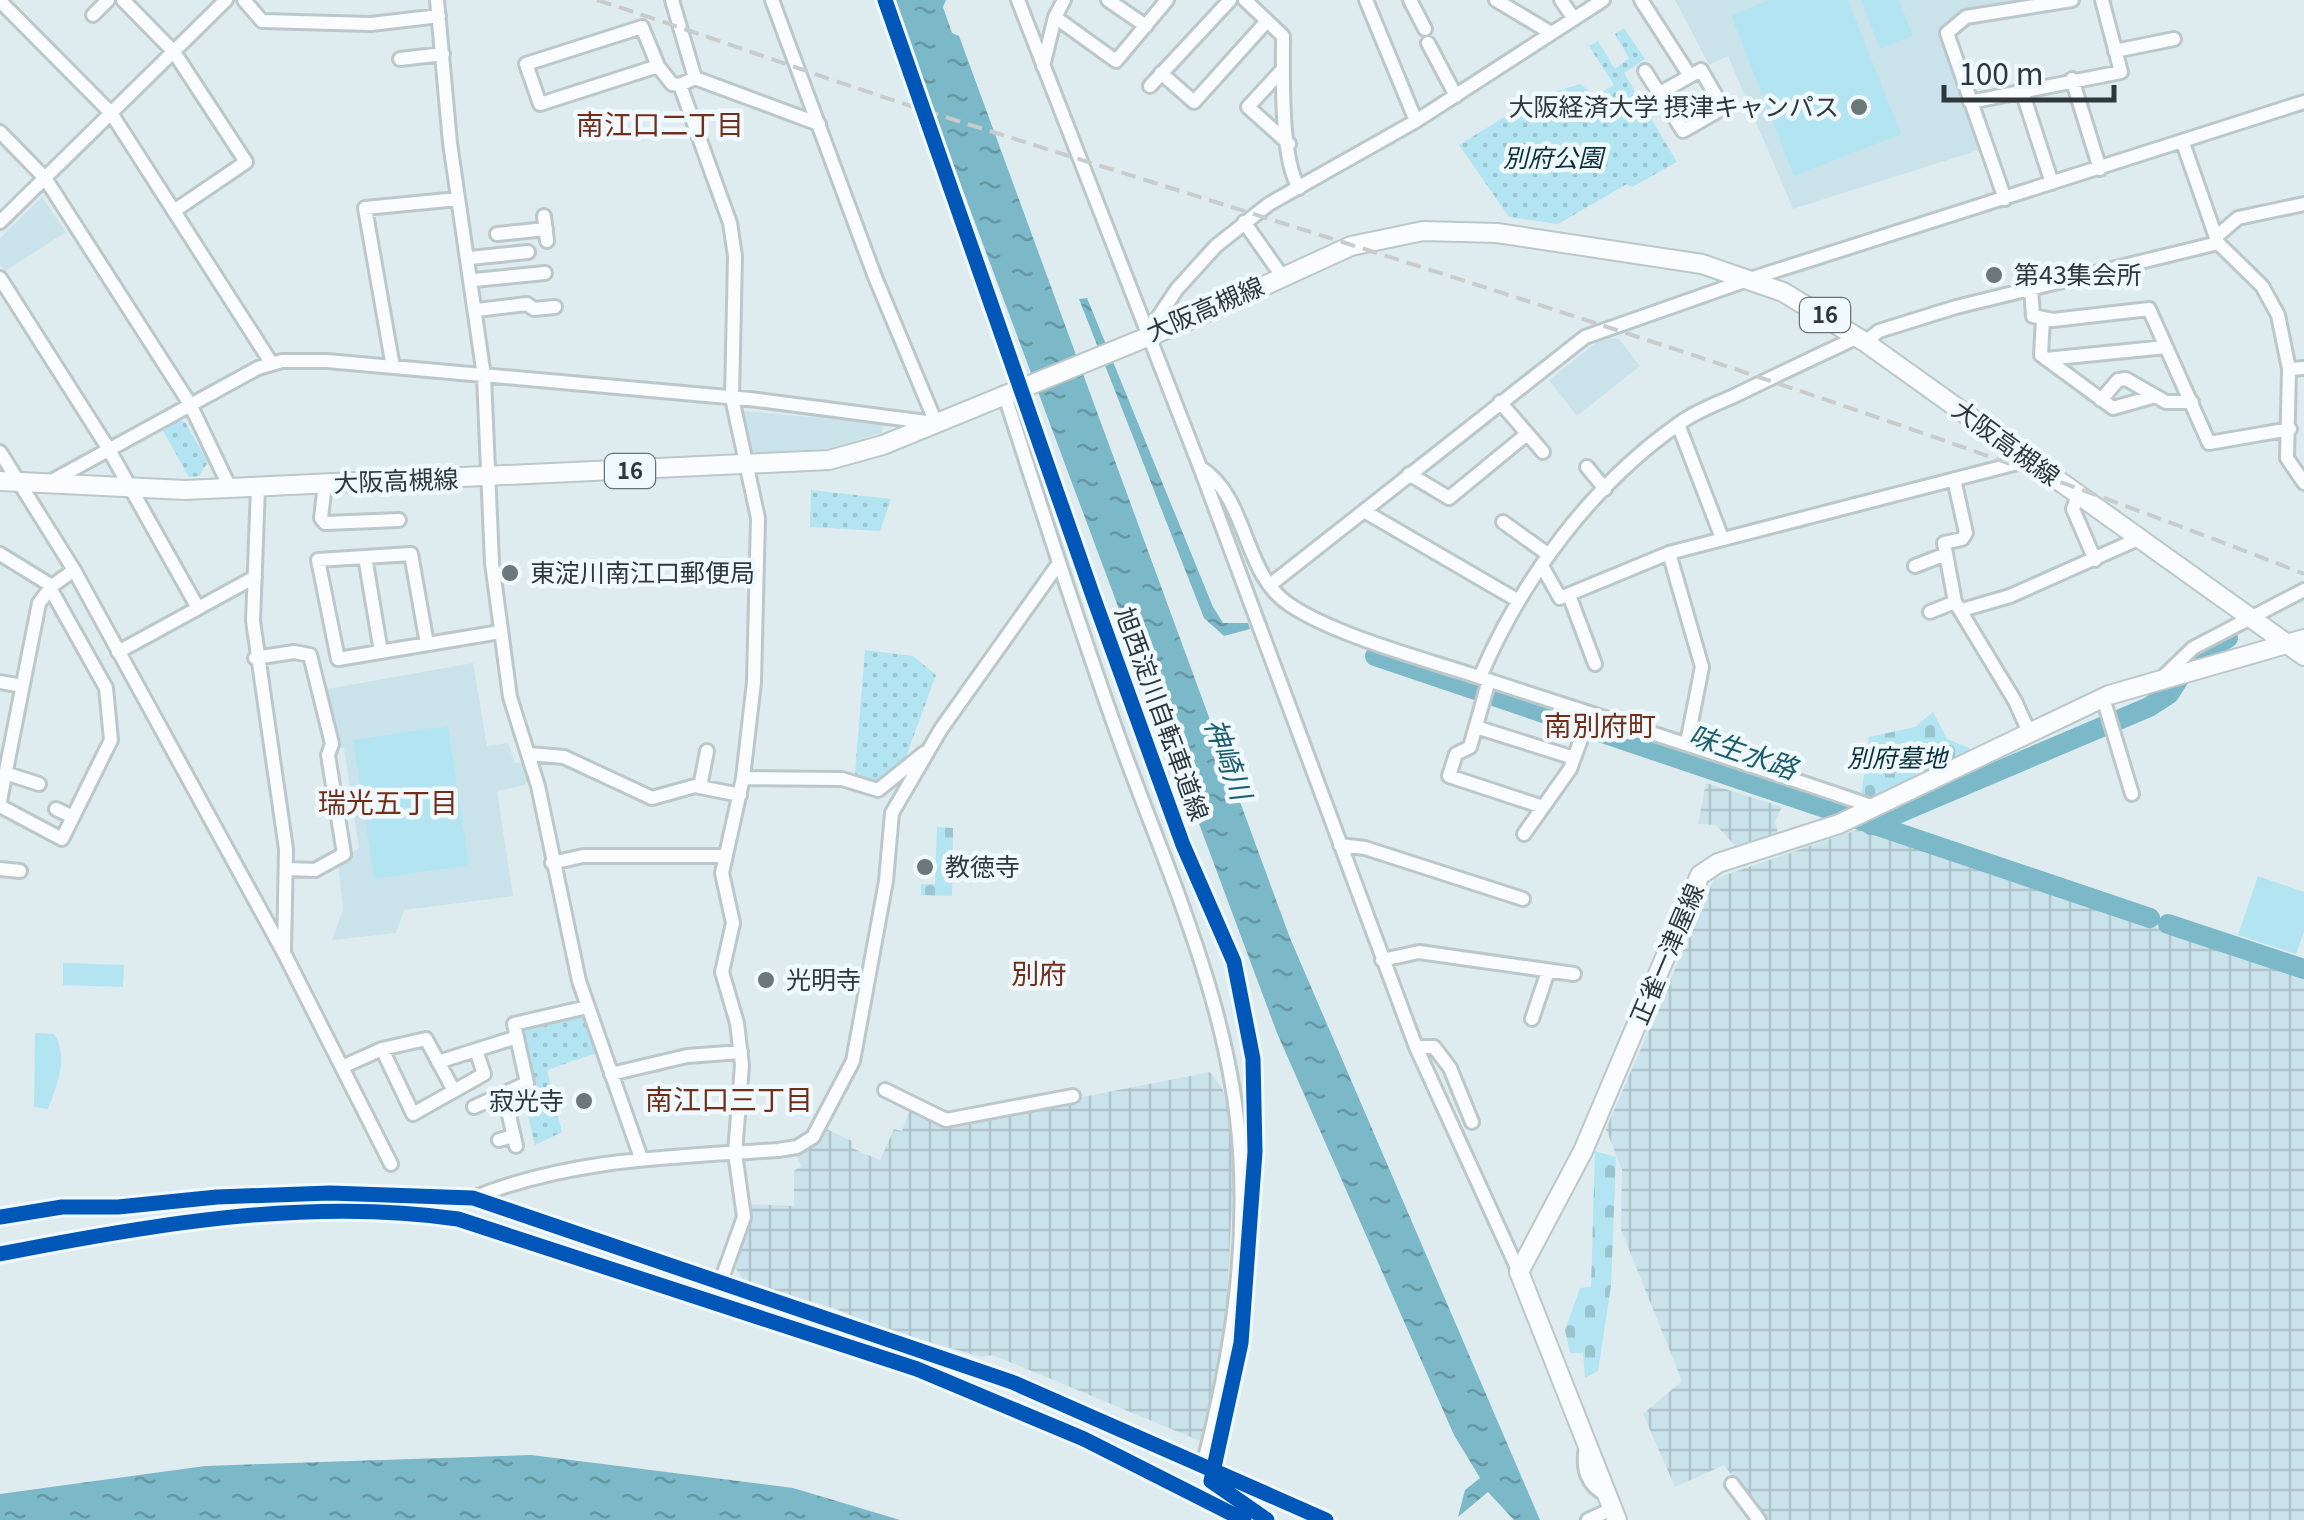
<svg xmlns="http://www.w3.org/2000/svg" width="2304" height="1520" font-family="Georgia,'Noto Sans JP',serif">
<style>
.built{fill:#cae3eb}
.industrial{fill:url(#industrial-grid)}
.grass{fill:url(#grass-dots)}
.cemetery{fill:url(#cemetery-stones)}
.garden{fill:#b3e4f2}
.water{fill:url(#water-ripples)}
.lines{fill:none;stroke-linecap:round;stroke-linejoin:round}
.river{stroke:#7bb8c8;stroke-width:20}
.minor-casing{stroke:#bcc7ca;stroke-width:18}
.major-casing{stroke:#bcc7ca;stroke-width:22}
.minor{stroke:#fafcfd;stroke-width:12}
.major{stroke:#fafcfd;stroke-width:18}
.rail{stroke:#c8cccc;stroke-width:4;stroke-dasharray:15 8;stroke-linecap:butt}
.cycleway-casing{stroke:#f0fafe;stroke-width:21}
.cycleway{stroke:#0057b8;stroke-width:15}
.poi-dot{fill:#6c777a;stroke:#f0fafe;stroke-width:4}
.labels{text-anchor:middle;stroke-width:9;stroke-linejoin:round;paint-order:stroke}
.shield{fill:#f0fafe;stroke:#687276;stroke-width:2.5}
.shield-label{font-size:22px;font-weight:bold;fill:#2e383b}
.poi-label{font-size:25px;fill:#2e383b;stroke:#f0fafe;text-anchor:start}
.park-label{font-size:25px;font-style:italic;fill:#083039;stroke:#f0fafe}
.street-label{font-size:25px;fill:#2e383b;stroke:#f0fafe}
.neighbourhood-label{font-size:28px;fill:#712f19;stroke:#f0fafe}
.water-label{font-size:28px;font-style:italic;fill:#1c5d6e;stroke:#f0fafe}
</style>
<defs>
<pattern id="industrial-grid" width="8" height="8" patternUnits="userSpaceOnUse" patternTransform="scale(2.5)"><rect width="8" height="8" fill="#cae3eb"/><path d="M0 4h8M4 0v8" fill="none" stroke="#aec4ca"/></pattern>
<pattern id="grass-dots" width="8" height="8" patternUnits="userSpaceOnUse" patternTransform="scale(2.5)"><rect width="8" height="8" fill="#b3e4f2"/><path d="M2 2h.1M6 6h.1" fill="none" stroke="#9ac4d0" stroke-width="1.8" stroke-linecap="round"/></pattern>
<pattern id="cemetery-stones" width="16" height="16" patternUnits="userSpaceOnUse" patternTransform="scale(2.5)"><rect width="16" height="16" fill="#b3e4f2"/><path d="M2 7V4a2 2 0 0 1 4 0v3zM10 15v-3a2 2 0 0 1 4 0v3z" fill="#9ac4d0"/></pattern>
<pattern id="water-ripples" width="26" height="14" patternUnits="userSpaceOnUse" patternTransform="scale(2.5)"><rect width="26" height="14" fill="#7bb8c8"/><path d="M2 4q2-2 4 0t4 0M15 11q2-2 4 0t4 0" fill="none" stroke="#6597a4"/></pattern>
</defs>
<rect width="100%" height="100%" fill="#deecf0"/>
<path class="built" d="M1675,0H2042L1964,12L1942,32L1982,149L1793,209L1728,56L1709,65Z
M42,197L66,232L5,271L0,265V238Z
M1603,337L1619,339L1640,366L1577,416L1549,380Z
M743,411L883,423L882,433L831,448L757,455L747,450L738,417Z
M473,663L487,746L508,743L515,763L524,762L530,778L525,785L497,791L513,896L404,910L396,933L332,940L343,909L338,862L359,848L344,748H337L327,689Z"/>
<path class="industrial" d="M1706,783L1782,807L1775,821L1779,838L1739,850L1716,825L1698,824Z
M1862,828L2304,977V1520H1768L1724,1465L1675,1487L1643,1414L1682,1381L1621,1230L1622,1170L1606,1129L1714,879Z
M1210,1072L1223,1090L1235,1143L1224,1358L1200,1441L993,1355L981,1357L872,1325L836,1309L744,1281L733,1264L749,1204L794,1206V1171L801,1166L795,1152L824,1128L852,1141V1148L880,1160L894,1129L902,1131L911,1107L945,1124Z"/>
<path class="grass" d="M1624,28L1645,59L1624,73L1677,162L1632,187L1627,184L1558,224L1509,217L1459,145L1535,98L1580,84L1596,96L1614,85L1589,46L1598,41L1615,69L1629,58L1615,34Z
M176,419L185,422L208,462L199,476L189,477L161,427Z
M811,490L891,499L880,531L810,527Z
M865,650L913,656L936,675L906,757L879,783L855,774Z
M581,1013L596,1053L547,1070L562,1132L535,1145L522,1092L530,1086L520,1027Z"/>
<path class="cemetery" d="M1933,712L1947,739L1969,748L1968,756L1872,800L1861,797L1869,737L1915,727Z
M937,827L953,828L952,896L921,895V884H935Z
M1595,1151L1616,1157L1611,1286L1598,1371L1585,1378L1583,1353H1570L1565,1330L1580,1288L1591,1287Z"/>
<path class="garden" d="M1770,0H1848L1901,134L1794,176L1731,15Z
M1861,0H1899L1913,36L1880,49Z
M448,726L469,865L374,879L353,740Z
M2258,876L2304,892V932L2296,954L2238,935Z
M63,963L124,965L123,987L63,985Z
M35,1033L54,1034C69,1056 57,1086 48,1109L34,1107Z"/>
<path class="water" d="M892,0H946L943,7L952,33L959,36L1290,938L1540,1520H1514L1488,1492L1458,1517L1465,1490L1480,1478L1454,1435L1277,1033Z
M1087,298L1213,607L1223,623H1248L1250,629L1224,636L1204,618L1079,299Z
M531,1455L793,1488L900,1520H0V1494L205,1466Z"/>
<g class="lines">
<path class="river" d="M1375,656L2150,918
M1871,825L2149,707L2169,694L2191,660L2228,638
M2168,924L2304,969"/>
<g class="minor-casing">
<path id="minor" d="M123,0L174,52L246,162L174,211
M244,0L262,21L371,24L439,16
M437,0L450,143L484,376L492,563L510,697L538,786L579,981L641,1158
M672,0L695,78
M772,0L875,277L936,423
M1018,0L1200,467L1416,1047L1519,1272
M1108,0L1146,26
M1245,0L1283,36C1283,73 1280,157 1299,188
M1366,0L1416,121
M1410,0L1425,29
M1496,0L1551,33
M1561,0L1574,19
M1641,0L1690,76L1701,70L1723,108L1683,131L1645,71
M0,1L111,113L272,364
M93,15L108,0
M1055,17L1116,61L1167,0
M1428,43L1456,96
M2115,51L2174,39
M400,59L443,54
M658,66L540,104L526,64L642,27L658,66L672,84L680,85
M1043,66L1055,17L1064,0
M1283,69L1248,107L1289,144
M1161,73L1194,102L1267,21
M2072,79L2100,169
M1150,86L1230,0
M2022,91L2052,183
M1660,93L1690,76
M1970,102L2121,72L2102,0
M0,132L45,178L190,404L230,488
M2183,143L2218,243L2262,286L2278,315L2289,369L2287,458L2304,483
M2005,199L1947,33L1966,17L2072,0
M544,216L547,241
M0,222L226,0
M1244,222L1282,276
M497,234L546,229
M2216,237L2238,218L2304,204
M470,258L528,252
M0,278L108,448L198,608
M474,280L545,273
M2031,287L2033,316L2053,320L2149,309L2209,443L2290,429
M477,310L527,304L534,309L555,307
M2043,318L2041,355L2113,408L2152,397
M1146,335L1177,289L1216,246L1269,204L1416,121L1603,0
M1865,342L1879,331L1956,307L2218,243
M2046,359L2166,347
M393,367L365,208L458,199
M2289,369L2304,368
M1004,393C1043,513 1081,634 1124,752C1172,882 1231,1011 1240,1151C1247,1261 1230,1360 1203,1466
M2101,400L2118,380L2126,379L2166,402H2192
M1500,402L1543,452
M1678,424L1722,538
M0,452L74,570L284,953L391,1164
M1200,467C1249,498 1242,574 1290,605C1336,636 1428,660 1482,678C1613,721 1744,762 1874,807
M1587,467L1605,489
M1409,474L1449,498L1527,434
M1954,479L1966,533L1962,539L1944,543L1955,602L2015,701L2029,732
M48,483L258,368L282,361H327L750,399L934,423
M325,484L321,518L325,523L399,520
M258,487L253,621L286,849L284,951
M2078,496L2073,509L2095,560
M1364,511L1517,600
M1503,522L1549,555
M0,554L52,586
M365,557L381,652
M1542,566L1560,598L1669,553
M1915,566L1946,554
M1270,585L1585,337L1750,279L2304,102
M1569,595L1595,664
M1962,610L2010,596L2138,539
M1930,612L1955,602
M427,644L411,554L318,560L338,659L500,632
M118,652L255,577
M255,658L294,652L310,655L332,744L328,755L344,854L315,870L287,869
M1480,677C1522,579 1591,485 1680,423C1696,411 1716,404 1734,396C1775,376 1817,356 1858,337
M2163,677L2193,648L2304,590
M1489,680L1470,747L1456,754L1449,776L1543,807
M0,682L22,686
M2103,698L2132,794
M1476,727L1574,758
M1687,743L1702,667L1669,553L2029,460
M529,754L564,757L652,798L695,786L740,795
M5,773L39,784
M743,778L842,779L878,790L924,753
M700,787L707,751
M0,801L39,603L52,586L74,570
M0,806L62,839L111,740L106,688L50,588
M56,809L73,817
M1524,834L1570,769L1590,715
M1340,845L1365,848L1523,899
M552,863L583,856H723
M0,869L20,871
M1382,960L1419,952L1574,974
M1532,1019L1548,971
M1416,1047H1434L1450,1068L1472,1122
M382,1049L413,1114L484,1074L476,1050L438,1062
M476,1050L517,1037
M342,1067L382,1049L426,1039L453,1089
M611,1074L687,1056L741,1052
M885,1090L946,1120L1073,1096
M504,1093L516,1146
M474,1107L527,1083L514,1024L587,1007
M499,1140L514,1136
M473,1198C571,1158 673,1157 778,1150L797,1147L813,1137L853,1061L886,881L892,813L941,729L1059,563
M0,1217L62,1207H118L217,1197L330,1193L473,1198L1012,1382L1326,1520
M721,1281L744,1217L735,1153L742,1065L737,1023L722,972L733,923L722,873L743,778L754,682L758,518L732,398L735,256L730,223L680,85L695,78L819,124
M1586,1448C1582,1468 1587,1486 1607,1495
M1732,1484L1759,1520
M1588,1520L1612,1509"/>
</g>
<g class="major-casing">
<path id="major" d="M0,481L185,490L829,460L883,445L1194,318L1351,246L1423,231L1497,233L1702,264L1783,292L1865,342L2304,656
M1617,1520L1519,1272L1583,1151L1700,875L1718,863L1839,824L2109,695L2304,639"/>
</g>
<use href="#minor" class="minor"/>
<use href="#major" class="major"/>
<path class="rail" d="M597,0C703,34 808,73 914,107C1380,255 1849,395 2304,574"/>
<g class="cycleway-casing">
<path id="cycleway" d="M885,0L1094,599L1183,845L1234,962L1253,1059L1255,1152L1241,1343L1211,1481L1267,1520
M0,1217L62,1207H118L217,1197L330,1193L473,1198L1012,1382L1326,1520
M0,1254C148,1225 307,1197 458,1219L917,1369L1084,1439L1244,1520"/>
</g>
<use href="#cycleway" class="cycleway"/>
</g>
<g class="poi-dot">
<circle cx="1859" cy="107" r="10"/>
<circle cx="1994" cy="275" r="10"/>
<circle cx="510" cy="573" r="10"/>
<circle cx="925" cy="867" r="10"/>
<circle cx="766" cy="980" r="10"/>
<circle cx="584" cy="1101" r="10"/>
</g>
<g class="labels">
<g class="shield">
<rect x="1800" y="298" width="50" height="34" rx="8"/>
<rect x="605" y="454" width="50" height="34" rx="8"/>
</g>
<g class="shield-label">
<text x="1825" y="323">16</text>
<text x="630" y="479">16</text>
</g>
<g class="poi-label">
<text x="1839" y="116" text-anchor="end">大阪経済大学 摂津キャンパス</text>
<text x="2014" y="284">第43集会所</text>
<text x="530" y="582">東淀川南江口郵便局</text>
<text x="945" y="876">教徳寺</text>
<text x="786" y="989">光明寺</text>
<text x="564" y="1110" text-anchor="end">寂光寺</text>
</g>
<g class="park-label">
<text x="1553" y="167">別府公園</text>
<text x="1897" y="767">別府墓地</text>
</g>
<g class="street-label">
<text transform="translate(1205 309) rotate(-23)" y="9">大阪高槻線</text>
<text transform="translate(2006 443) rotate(36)" y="9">大阪高槻線</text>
<text transform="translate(396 481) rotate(-2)" y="9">大阪高槻線</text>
<text transform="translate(1162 714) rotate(70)" y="9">旭西淀川自転車道線</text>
<text transform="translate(1667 954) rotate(-67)" y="9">正雀一津屋線</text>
</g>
<g class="neighbourhood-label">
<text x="660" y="135">南江口二丁目</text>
<text x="1600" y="736">南別府町</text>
<text x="388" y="813">瑞光五丁目</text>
<text x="1039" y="984">別府</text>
<text x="729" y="1110">南江口三丁目</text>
</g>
<g class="water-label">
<text transform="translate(1743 752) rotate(19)" y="10">味生水路</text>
<text transform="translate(1228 759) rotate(70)" y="10">神崎川</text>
</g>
</g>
<path d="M1944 85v15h170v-15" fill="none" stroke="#2e383b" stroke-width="5"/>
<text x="1959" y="85" font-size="30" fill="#2e383b" stroke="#f0fafe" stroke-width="8" paint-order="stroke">100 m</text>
</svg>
